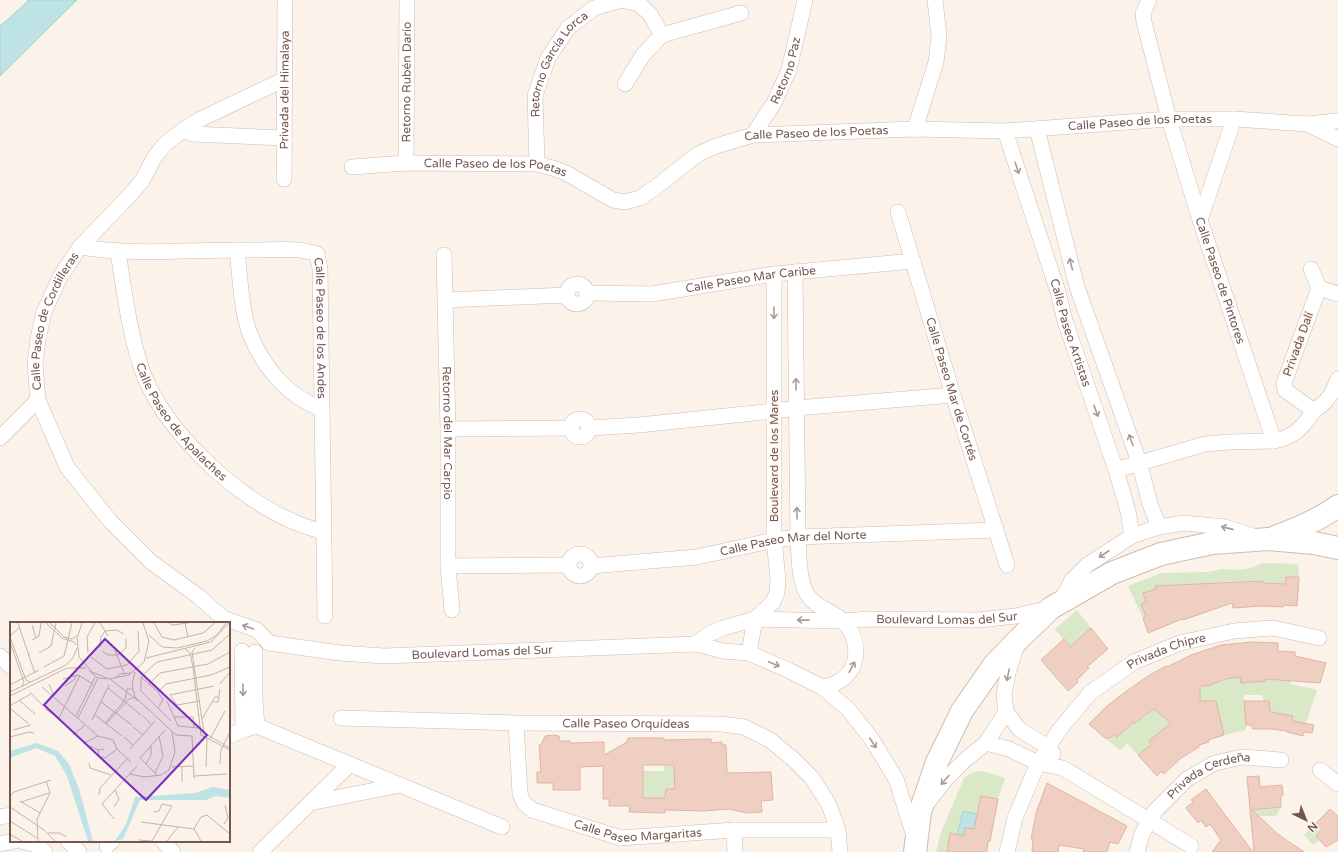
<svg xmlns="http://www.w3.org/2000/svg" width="1338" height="852" font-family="'Varela Round',sans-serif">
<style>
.green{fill:#d9e8c7}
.water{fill:#bee3e4;stroke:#a5d3d5}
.building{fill:#efcfc2;stroke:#e1b4a3;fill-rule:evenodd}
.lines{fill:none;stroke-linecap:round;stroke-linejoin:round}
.street-casing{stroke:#cfbbb2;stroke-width:16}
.secondary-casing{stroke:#d1bbb0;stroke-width:24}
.street{stroke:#fff;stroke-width:15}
.secondary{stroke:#fff;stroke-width:22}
.oneway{stroke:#ac9a95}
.labels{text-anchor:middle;stroke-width:3;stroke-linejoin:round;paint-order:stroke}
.street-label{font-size:12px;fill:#74574e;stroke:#fef6ef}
.inset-road{fill:none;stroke:#c5b4ab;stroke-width:1}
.view{fill:#7b2cbf;fill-opacity:0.15;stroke:#7b2cbf;stroke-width:2}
.inset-edge{fill:none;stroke:#74574e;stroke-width:2}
</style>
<rect width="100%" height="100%" fill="#fbf2e9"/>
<path class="green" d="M1263,563L1298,564L1299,577H1286V584L1275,583L1274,586H1263V581L1223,582L1225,604L1185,585L1155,586L1156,589L1143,594L1146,602L1141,604L1143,610L1147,609L1150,615L1143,618L1128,586L1162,573L1207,572L1222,569L1237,570L1252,568Z
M1077,610L1091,628L1070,647L1055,629Z
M1240,677L1241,683L1264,681L1265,679L1291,681V684L1317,690L1306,723L1292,721L1293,716L1270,713L1269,701H1264L1262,695H1244L1246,730L1224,735L1216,703L1170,722L1172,726L1160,732L1149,741L1151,745L1138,755L1127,743L1120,750L1106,739L1110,737L1113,732L1118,737L1133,721L1136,724C1162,699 1205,683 1240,677Z
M664,765L676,766L685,781L675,782V789H666L665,798H643L623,781H603V771H664Z
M982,771L1005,778L998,799L981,796L977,814L963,811L957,835L947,852H936L941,832L964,778L971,773Z
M1281,807L1276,816H1251L1250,811Z
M1315,824L1322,831L1316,836L1320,840L1313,845L1304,835Z"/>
<path class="water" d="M28,0H77L0,76V26L24,5Z
M963,811L977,814L974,829L966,828L964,836L957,835Z"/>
<path class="building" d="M1286,577H1299L1297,606L1284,605L1283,607L1262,606L1233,608L1232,603L1183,620L1182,619L1148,633L1143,618L1146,616L1141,604L1146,602L1143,593L1156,589L1155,586L1263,581V583L1286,584Z
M1091,628L1108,649L1087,667L1089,668L1077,680L1078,682L1068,691L1041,660L1064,639L1070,647Z
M1252,642L1278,643V651L1295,652V656L1326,663L1320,683L1265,679V681L1241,683L1240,677L1226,679L1212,684V685L1200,686V701H1216L1224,735L1208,740L1209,742L1199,745V747L1181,758L1164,774L1162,771L1157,776L1138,755L1151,745L1149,741L1171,723L1154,709L1144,716L1135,724L1134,722L1117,737L1115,734L1109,738H1105L1089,724L1107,706L1124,693L1148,676L1166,666L1167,667L1191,655L1221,645Z
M1244,701H1269L1270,712L1293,716L1292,721L1314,725L1312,733L1304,732L1303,736L1287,732V731L1271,729H1252V725H1246Z
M553,735L559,736L560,741H570V743L604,742V755L627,742L628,738H664V740L711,739V743L722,742V745H726L727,773L771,772L773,800L761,801L762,812L747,813L729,809L705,811L665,810V813L629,812L630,806H609V799H603V766L580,767V790H553V783H537V772H541L539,745H541L545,736ZM643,765H674L675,789H666L665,798H643Z
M1259,776L1260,787L1282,785L1283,795L1281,796V807L1252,810L1279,835L1304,852H1254L1247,777Z
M1047,783L1127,826L1118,844L1110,842L1107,852H1083L1084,849L1059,845L1058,852H1032L1033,840L1031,839L1036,813Z
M1206,789L1217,804L1253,852H1212L1221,840L1210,824L1206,827L1201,820L1198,823L1186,808L1193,802L1191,800Z
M981,796L998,799L990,841H988L987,852H947L950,833L964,836L965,828L974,829Z
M1330,809L1338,816V840L1326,847L1316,836L1322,831L1315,824Z"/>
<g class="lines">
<g class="street-casing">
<g id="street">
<path id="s1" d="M1149,0L1143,13L1144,22L1169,119L1200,220L1274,441"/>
<path d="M625,84L643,55L662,35L741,13"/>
<path d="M1307,124L1338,139"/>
<path d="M915,129L936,62L939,36L935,0"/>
<path d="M1037,129L1077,287L1139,462L1150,504L1159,527"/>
<path d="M183,130L193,134L284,138"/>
<path id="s2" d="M1005,131L1058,292L1065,321L1116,470L1128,511L1132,536"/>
<path id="s3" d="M753,135L774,103L789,70L805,0"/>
<path id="s4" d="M406,163L407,0"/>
<path id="s5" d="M537,164L535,96L548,58L568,28L594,8L621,0L639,4L650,14L662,35"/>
<path id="s6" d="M352,167L406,163L537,164L553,168L566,173L613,200L625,202L640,198L656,187L698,154L716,146L753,135L915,129L1005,131L1169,119H1234L1307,124L1338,121"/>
<path id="s7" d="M284,179L285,0"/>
<path id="s8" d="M898,212L953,395L1007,565"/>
<path d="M1200,220L1234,119"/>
<path id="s9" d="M80,247C137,256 196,249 254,250C275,250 297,247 317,254L320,269L325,616"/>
<path d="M237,250C240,275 241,311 250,334C263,367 288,397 322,409"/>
<path id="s10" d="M118,252C124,289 129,331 141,367C161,428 235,497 292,521C303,526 313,529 324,532"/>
<path id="s11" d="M444,255L448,429V566L452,610"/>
<path d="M1311,269L1319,288L1284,383L1285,390L1314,411"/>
<path d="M795,272L798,537C799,554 798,582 809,597C817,608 833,611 843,621C861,640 861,671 836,683C832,686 826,686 822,687"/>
<circle cx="577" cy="294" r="10"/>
<path d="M1319,288L1338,294"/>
<path id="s12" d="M588,293L652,294L774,274L913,261"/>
<path d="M446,300L567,295"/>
<circle cx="580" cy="428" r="9"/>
<path d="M589,428L639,425L774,411L796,408L953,395"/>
<path d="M448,429L571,428"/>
<path d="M0,438L38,400"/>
<path d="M1116,470L1205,444L1229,442L1274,441L1285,438L1296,432L1305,423L1314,411L1325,402L1332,393L1338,379"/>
<circle cx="580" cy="565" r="11"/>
<path d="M448,566L568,565"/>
<path id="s13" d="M591,566L697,557L774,540L798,537L996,530"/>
<path d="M1060,602L1072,580L1087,565L1132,536L1159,527L1184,523L1225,527L1256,537"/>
<path id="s14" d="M269,643L257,630L223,618L198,596L151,562L110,521L67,467L38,400L35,364L38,339L44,312L60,277L80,247L129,196L142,181L154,158L165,144L183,130L201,119L285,79"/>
<path id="s15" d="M269,643L340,653L384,656L696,644L723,651L749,653L788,670L822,687L848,709L871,738L896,779L914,836"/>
<path id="s16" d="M696,644L709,634L723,628L755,619L843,621L869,619L978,620L1016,616L1050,608"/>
<path d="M242,651L243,730"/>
<path d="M255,652V700L257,726"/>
<path d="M749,653L755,619L773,602L777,593L778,579L774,540V274"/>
<path d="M0,656L11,667"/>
<path d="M1006,712L1020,730L1048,747L1053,754"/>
<path id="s17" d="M341,718L516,723L722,724L744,727L770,740L793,759L812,778L829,805L838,830L840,852"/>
<path id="s18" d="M516,723L520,794L524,803L532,810L621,838L734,830H838"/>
<path d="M229,736L243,730L257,726L502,827"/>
<path d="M986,743L1009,749L1038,763L1063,768L1191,846"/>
<path d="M1320,770L1338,784"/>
<path d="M928,802L946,779L965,760L986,743L1006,712L1004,695L1008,673L1017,644"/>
<path d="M310,803L400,785"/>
<path d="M0,817L11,815"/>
<path d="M734,830L735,852"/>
<path d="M22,841L36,845L45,852"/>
<path d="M68,841L79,852"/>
<path d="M163,841L173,852"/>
<path d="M0,844L15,841"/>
<path d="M107,846L112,841"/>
<path d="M260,852L350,764"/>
<path id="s19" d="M1007,852L1015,818L1038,763L1060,729L1090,693L1134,662L1180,643L1234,631L1273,628L1319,638"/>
<path id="s20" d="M1137,852L1142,834L1155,811L1187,779L1215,763L1242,757L1281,760"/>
</g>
</g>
<g class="secondary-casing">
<path id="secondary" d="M1275,537C1297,529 1319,520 1338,506
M915,852L920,812L937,762L962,711L994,665L1020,638L1051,608L1112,573L1161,554L1212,543L1269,539L1314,543L1338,548"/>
</g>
<use href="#street" class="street"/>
<use href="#secondary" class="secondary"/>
</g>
<defs><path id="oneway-shaft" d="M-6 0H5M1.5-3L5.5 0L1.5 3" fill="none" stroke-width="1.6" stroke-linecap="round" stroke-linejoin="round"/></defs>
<g class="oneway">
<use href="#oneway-shaft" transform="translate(1017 168) rotate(72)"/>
<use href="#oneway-shaft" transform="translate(1071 264) rotate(-104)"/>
<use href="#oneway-shaft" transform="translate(774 313) rotate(90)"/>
<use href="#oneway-shaft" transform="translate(796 384) rotate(-90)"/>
<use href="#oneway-shaft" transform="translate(1096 411) rotate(71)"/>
<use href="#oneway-shaft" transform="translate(1131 440) rotate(-110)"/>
<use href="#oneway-shaft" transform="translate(797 513) rotate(-91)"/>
<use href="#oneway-shaft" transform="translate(1227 528) rotate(-167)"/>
<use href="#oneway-shaft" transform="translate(1104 554) rotate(147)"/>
<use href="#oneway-shaft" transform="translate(803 620) rotate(-179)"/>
<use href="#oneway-shaft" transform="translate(248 627) rotate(-161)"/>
<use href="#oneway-shaft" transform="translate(774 664) rotate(23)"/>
<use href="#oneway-shaft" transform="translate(852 667) rotate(-62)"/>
<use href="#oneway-shaft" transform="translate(1008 675) rotate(102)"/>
<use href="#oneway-shaft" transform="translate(243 690) rotate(89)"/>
<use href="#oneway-shaft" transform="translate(873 743) rotate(57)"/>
<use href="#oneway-shaft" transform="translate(945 780) rotate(131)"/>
</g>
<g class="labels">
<g class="street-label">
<text dy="4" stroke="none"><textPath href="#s5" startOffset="107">Retorno García Lorca</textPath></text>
<text dy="4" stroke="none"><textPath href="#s3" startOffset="73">Retorno Paz</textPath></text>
<text dy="4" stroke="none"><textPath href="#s4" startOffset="81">Retorno Rubén Darío</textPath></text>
<text dy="4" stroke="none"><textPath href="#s7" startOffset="89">Privada del Himalaya</textPath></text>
<text dy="4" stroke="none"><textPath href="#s6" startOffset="816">Calle Paseo de los Poetas</textPath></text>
<text dy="4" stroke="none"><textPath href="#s6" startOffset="492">Calle Paseo de los Poetas</textPath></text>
<text dy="4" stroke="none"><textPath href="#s6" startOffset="144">Calle Paseo de los Poetas</textPath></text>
<text dy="4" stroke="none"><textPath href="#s12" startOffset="164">Calle Paseo Mar Caribe</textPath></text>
<text dy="4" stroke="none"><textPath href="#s1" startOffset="293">Calle Paseo de Pintores</textPath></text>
<text dy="4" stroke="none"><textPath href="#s14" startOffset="428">Calle Paseo de Cordilleras</textPath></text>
<text dy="4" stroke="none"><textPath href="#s9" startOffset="312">Calle Paseo de los Andes</textPath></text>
<text dy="4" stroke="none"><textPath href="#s2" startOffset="212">Calle Paseo Artistas</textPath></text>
<text transform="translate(1298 344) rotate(-70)" y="4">Privada Dalí</text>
<text dy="4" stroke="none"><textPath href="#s8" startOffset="185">Calle Paseo Mar de Cortés</textPath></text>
<text dy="4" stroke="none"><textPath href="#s10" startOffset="186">Calle Paseo de Apalaches</textPath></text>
<text dy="4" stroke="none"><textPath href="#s11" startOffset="178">Retorno del Mar Carpio</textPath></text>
<text transform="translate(774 456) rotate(-90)" y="4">Boulevard de los Mares</text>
<text dy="4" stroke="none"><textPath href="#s13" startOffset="204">Calle Paseo Mar del Norte</textPath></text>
<text dy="4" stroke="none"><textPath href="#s16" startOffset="257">Boulevard Lomas del Sur</textPath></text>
<text dy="4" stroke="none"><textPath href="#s15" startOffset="214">Boulevard Lomas del Sur</textPath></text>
<text dy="4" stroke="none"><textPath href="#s19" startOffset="270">Privada Chipre</textPath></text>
<text dy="4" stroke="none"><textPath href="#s17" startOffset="285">Calle Paseo Orquídeas</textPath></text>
<text dy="4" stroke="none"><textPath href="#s20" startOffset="112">Privada Cerdeña</textPath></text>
<text dy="4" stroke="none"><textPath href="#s18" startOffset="201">Calle Paseo Margaritas</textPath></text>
</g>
</g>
<g transform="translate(10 622)">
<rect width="220" height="220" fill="#fbf2e9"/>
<path d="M27,121L48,129L59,142L69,167L83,219H78L57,154L45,134L26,126L0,136V129ZM203,165L220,168V176L206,174L196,178H130L113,217L105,219L116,202L125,175L185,171Z" fill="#bee3e4"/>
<path class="inset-road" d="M8,1L19,34V31M36,1L52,16L64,20L66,23M40,1L54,15L62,17L66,14M72,1L67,16L69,35L82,50L99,57L119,53L134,40L139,19L133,1M90,1L98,14M144,1L152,15L164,18L193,11L205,1M159,1L162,3L178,1M175,1L178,15M22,3L26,16M139,13L152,25L167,26L197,19L207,13L216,1M0,14L10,5M0,15L16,58L20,60M22,18L29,14L31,1M0,20L14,60L12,64M41,24L46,1M90,25L91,15L95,9L107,8L114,12M185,26L182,30L194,111L220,126M175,27L180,31L183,45L191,113L220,128M105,28L114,51M92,29L98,33H108L116,26V16M29,31L41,24M78,31L77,15L85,1M19,34L25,51M81,35L97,47L117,43L129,29L128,9M136,36L201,20L219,1M34,45L54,34L62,1M79,49L88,56L97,57M125,50L122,63L125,75L166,113M106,55L110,52L121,51M131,55L148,70L153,78L148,86M53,57L68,53L83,62M100,57L128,79M39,62L44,74M139,62L150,51L198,42L220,30M210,62L220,50M0,63L29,48M55,64L65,57V53M32,65L88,114L103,118L107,127L121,140M98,66L131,93M0,70L56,43L63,36L67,26M20,70L33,84M148,70L156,62L201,53L220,45M0,74L57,46H76M9,78L25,92M157,79L168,104L188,106M190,79L167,83L160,73L204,64M91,80L122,103M203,80H208L210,67M1,83L21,72M1,87L19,102M35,87L49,96L70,53M85,93L112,114M66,94L85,55M133,94L142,103M164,95H183L184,106M68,96L88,56M192,97L205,75H209M82,98L99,63M161,99L131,69V55L147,40L202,28L220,12M95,101L115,78L117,67H122M96,102L119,77L125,75M123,105L133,113M3,108L21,103M63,113L75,103M166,113L182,114L184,156M0,115L19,110L24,111M114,115L123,123M200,117L215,89M74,121L88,114M80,124L88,128L94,127M120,127L145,99M88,128L89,134L95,136L107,127M79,141L80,146L101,153M136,142L141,133V124M210,142L211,128L220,110M172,144V160M162,145L184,144M196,145L197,116M145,151L153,134L149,114M120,152L134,155L151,153L159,148L165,130L162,110M147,153L130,136L155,108M184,154L217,152M89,173L90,166L117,137M0,174L4,170L41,158M10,179L30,191M11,180L39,171M0,185L34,208L45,219M104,185L109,177L105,168M104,197L92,182L127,144M0,199L27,216M131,200L184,207M214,202L218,196L215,183M184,207L191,195L197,193L220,212M184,207L191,219M38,211H50L56,215M1,213L12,219M129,218L141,219M28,219L27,197L40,171L36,159M142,219L162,184L152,182L149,189L144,190M157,219L168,205"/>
<path class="view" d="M95,17L197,113L136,178L34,83Z"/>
<rect width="220" height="220" class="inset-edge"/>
</g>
<g transform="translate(1306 820) rotate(137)" stroke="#fef6ef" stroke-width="3" paint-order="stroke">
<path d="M0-3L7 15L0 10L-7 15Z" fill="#74574e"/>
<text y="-6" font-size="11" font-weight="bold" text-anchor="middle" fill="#74574e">N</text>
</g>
</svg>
